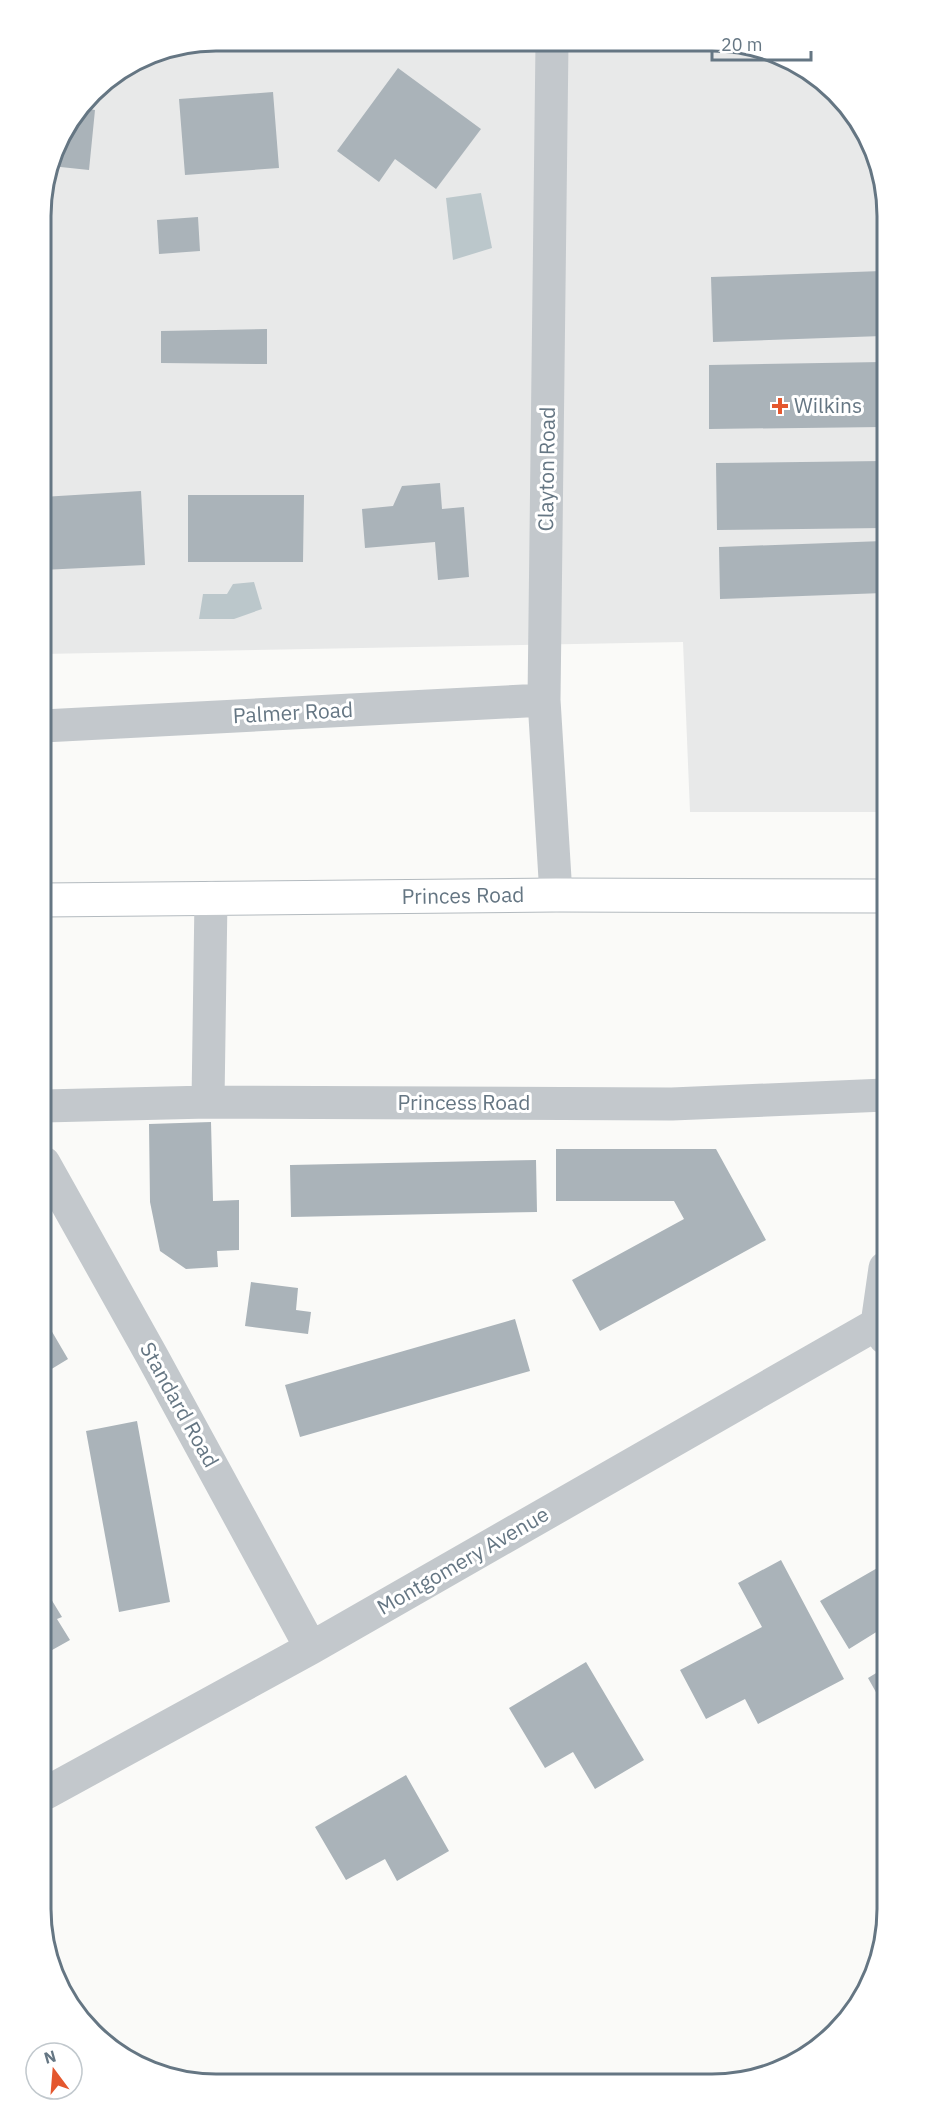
<svg xmlns="http://www.w3.org/2000/svg" width="928" height="2125" font-family="'IBM Plex Sans',sans-serif">
<style>
.built{fill:#e8e9e9}
.water{fill:#bbc7cb}
.building{fill:#aab3b9}
.lines{fill:none;stroke-linecap:round;stroke-linejoin:round}
.secondary-casing{stroke:#b3babf;stroke-width:35}
.minor{stroke:#c3c8cc;stroke-width:33}
.secondary{stroke:#fff;stroke-width:33}
.poi-dot{fill:#e4572e;stroke:#fff;stroke-width:2}
.labels{text-anchor:middle;stroke-width:6;stroke-linejoin:round;paint-order:stroke}
.poi-label{font-size:21px;fill:#657683;stroke:#fff;text-anchor:start}
.street-label{font-size:21px;fill:#657683;stroke:#fff}
.rim{fill:none;stroke:#657683;stroke-width:3}
</style>
<rect width="100%" height="100%" fill="#fafaf8"/>
<path class="built" d="M216,41L746,44L828,84L882,171L884,812H690L683,642L42,654L41,204L59,138L100,84L149,54Z"/>
<path class="water" d="M481,193L492,248L453,260L446,198Z
M254,582L262,609L234,619H199L203,594H227L233,584Z"/>
<path class="building" d="M398,68L481,129L436,189L395,159L379,182L337,151Z
M273,92L279,168L185,175L179,99Z
M82,108L95,110L89,170L51,166L59,138Z
M198,217L200,251L159,254L157,220Z
M882,271V336L713,342L711,277Z
M267,329V364L161,363V331Z
M882,362V427L709,429V365Z
M883,461V528L717,530L716,463Z
M440,483L442,509L464,507L469,577L438,580L435,542L365,548L362,509L393,506L402,486Z
M141,491L145,565L42,570V497Z
M188,495H304L303,562H188Z
M883,541V593L720,599L719,547Z
M211,1122L213,1201L239,1200V1250L217,1251L218,1267L186,1269L160,1251L150,1202L149,1124Z
M556,1149H716L766,1240L600,1331L572,1280L684,1219L674,1201H556Z
M536,1160L537,1212L291,1217L290,1165Z
M251,1282L298,1288L296,1310L311,1312L308,1334L245,1326Z
M44,1318L68,1359L45,1373V1369Z
M515,1319L530,1371L300,1437L285,1385Z
M137,1421L170,1602L119,1612L86,1431Z
M781,1560L844,1679L758,1724L745,1699L706,1719L680,1670L762,1627L738,1583Z
M886,1563V1646L878,1631L849,1649L820,1601Z
M45,1589L62,1617L57,1619L70,1640L45,1654Z
M586,1662L644,1760L595,1789L573,1752L545,1768L509,1708Z
M886,1667V1710L868,1678Z
M406,1775L449,1851L397,1881L385,1859L346,1880L315,1827Z"/>
<g class="lines">
<g class="secondary-casing">
<path id="secondary" d="M43,900L556,895L884,896"/>
</g>
<path class="minor" d="M552,43L544,700L556,895
M43,726L544,700
M208,1102L211,898
M44,1106L208,1102L672,1104L885,1095
M44,1163L152,1356L311,1648
M885,1268L877,1324L885,1338
M46,1793L311,1648L877,1324"/>
<use href="#secondary" class="secondary"/>
</g>
<path class="poi-dot" d="M777 397h6v6h6v6h-6v6h-6v-6h-6v-6h6z"/>
<g class="labels">
<g class="poi-label">
<text x="794" y="413">Wilkins</text>
</g>
<g class="street-label">
<text transform="translate(547 469) rotate(-89)" y="7">Clayton Road</text>
<text transform="translate(293 713) rotate(-3)" y="7">Palmer Road</text>
<text transform="translate(463 896) rotate(-1)" y="7">Princes Road</text>
<text x="464" y="1110">Princess Road</text>
<text transform="translate(179 1405) rotate(61)" y="7">Standard Road</text>
<text transform="translate(463 1561) rotate(-30)" y="7">Montgomery Avenue</text>
</g>
</g>
<path d="M0 0H928V2125H0ZM216 51H712A165 165 0 0 1 877 216V1909A165 165 0 0 1 712 2074H216A165 165 0 0 1 51 1909V216A165 165 0 0 1 216 51Z" fill="#fff" fill-rule="evenodd"/>
<path class="rim" d="M216 51H712A165 165 0 0 1 877 216V1909A165 165 0 0 1 712 2074H216A165 165 0 0 1 51 1909V216A165 165 0 0 1 216 51Z"/>
<g transform="translate(54 2071) rotate(344)"><circle r="28" fill="#ffffff" stroke="#c1c8cd" stroke-width="1.5"/>
<path d="M0-4.5L10 22L0 15L-10 22Z" fill="#e4572e"/>
<text y="-9" font-size="16" font-weight="bold" text-anchor="middle" fill="#657683">N</text>
</g>
<path d="M712 51v9h99v-9" fill="none" stroke="#657683" stroke-width="3"/>
<text x="721" y="51" font-size="18" fill="#657683" stroke="#ffffff" stroke-width="4.5" paint-order="stroke">20 m</text>
</svg>
